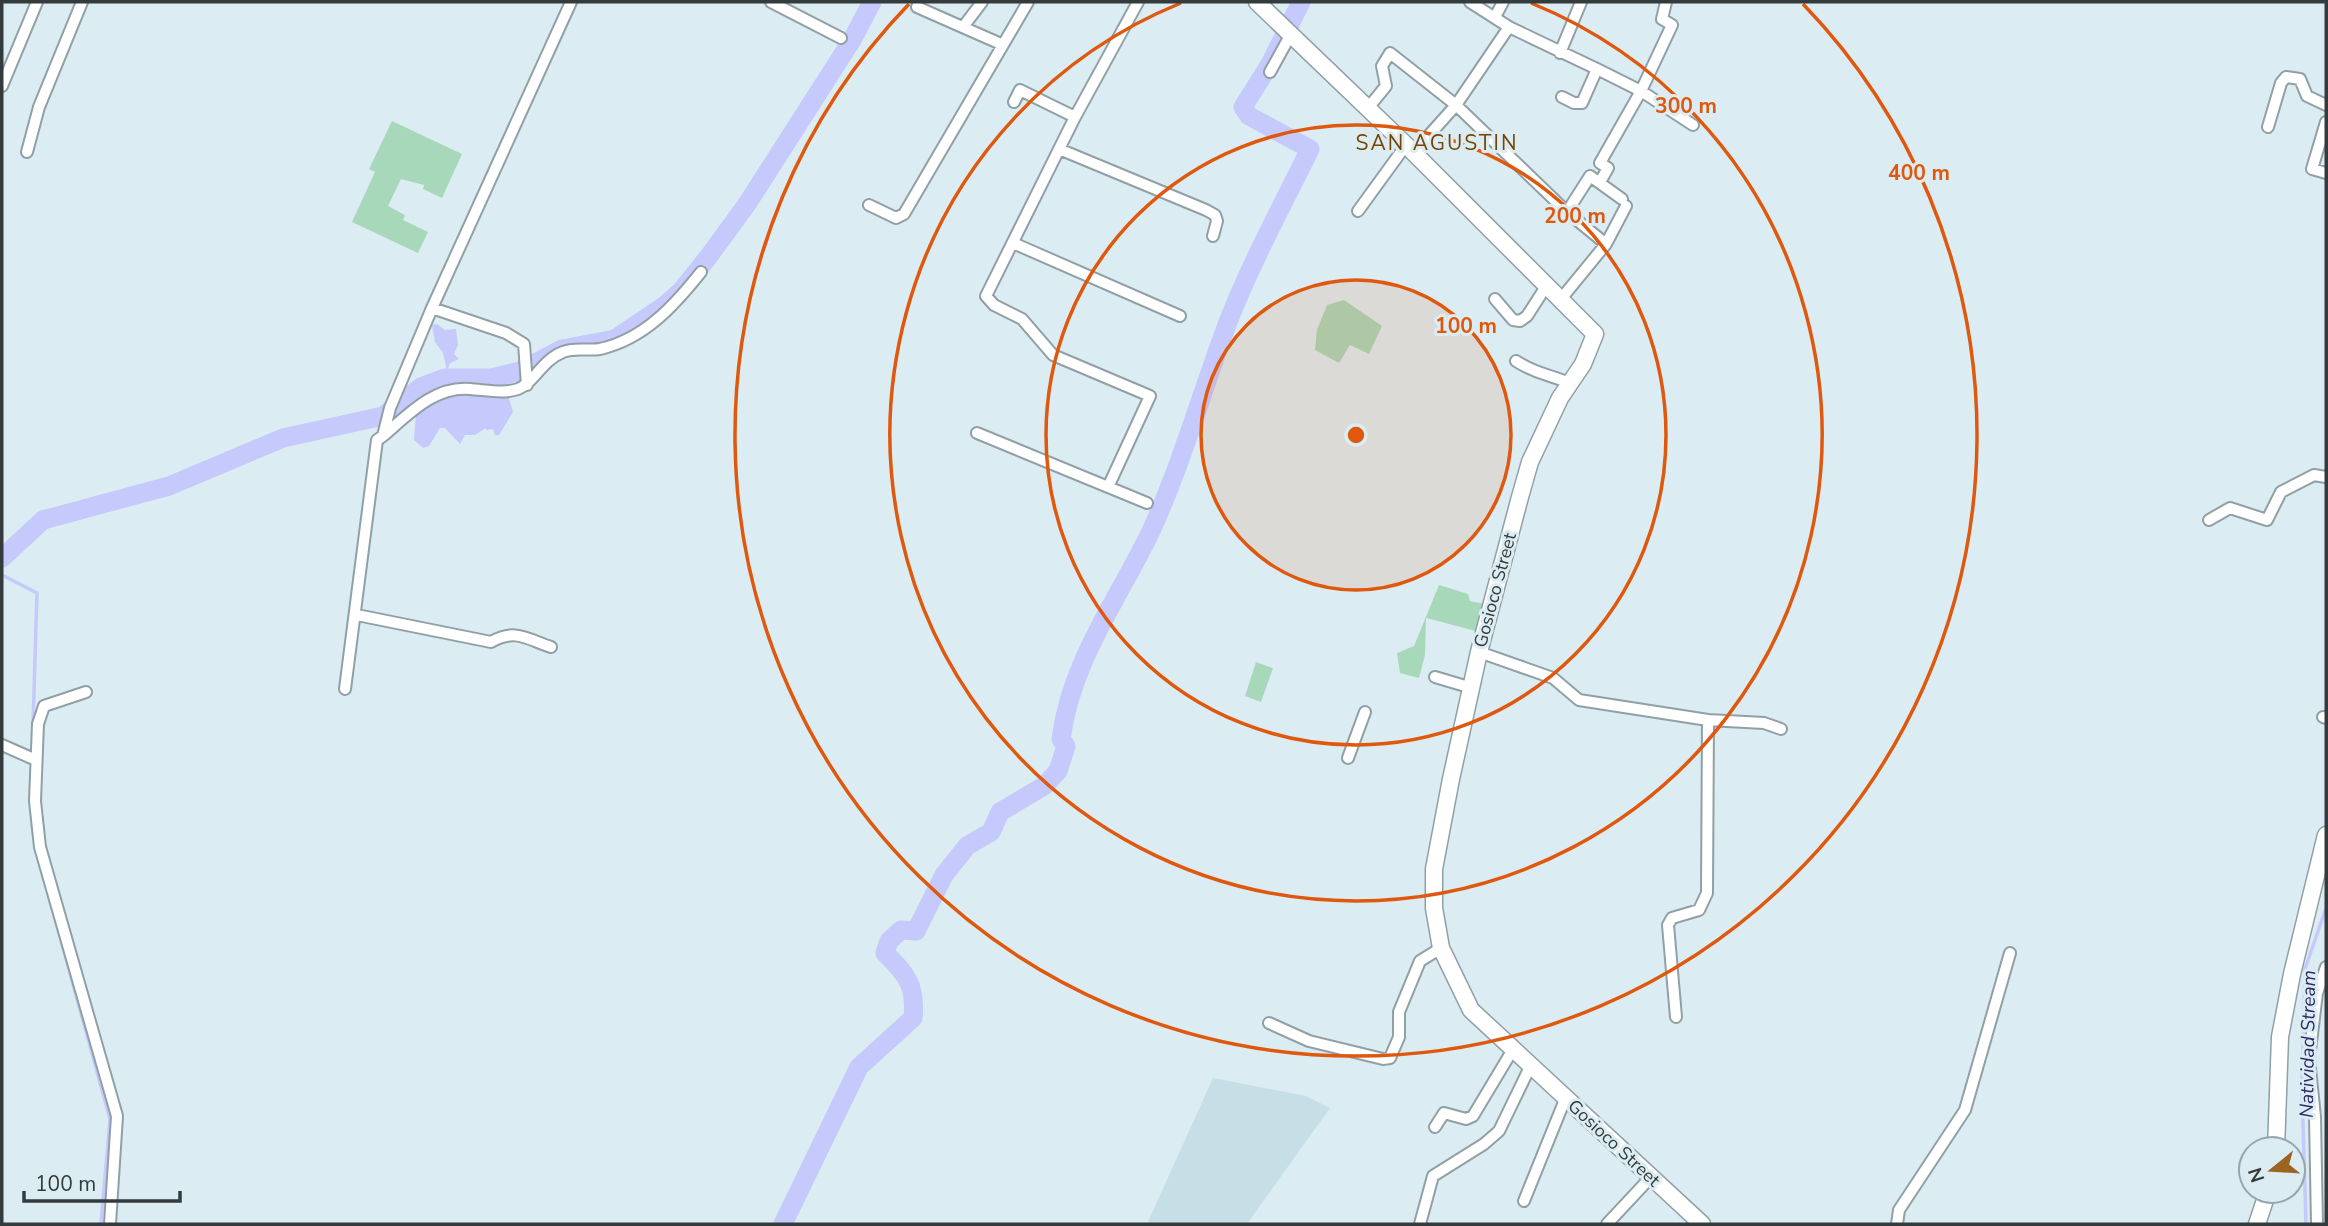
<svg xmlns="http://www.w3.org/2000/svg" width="2328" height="1226" font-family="'Nunito Sans',sans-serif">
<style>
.built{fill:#c6dfe7}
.green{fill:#a8d8ba}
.water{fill:#c5c9fb}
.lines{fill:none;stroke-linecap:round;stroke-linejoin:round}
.stream{stroke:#c5c9fb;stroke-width:3.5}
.river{stroke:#c5c9fb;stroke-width:19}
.street-casing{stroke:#90a0a5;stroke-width:14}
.secondary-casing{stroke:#90a0a5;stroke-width:19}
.street{stroke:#fff;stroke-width:10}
.secondary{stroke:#fff;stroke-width:16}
.ring{fill:none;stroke:#df580e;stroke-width:3.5}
.labels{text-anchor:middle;stroke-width:6;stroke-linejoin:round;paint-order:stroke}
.street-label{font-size:18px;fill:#343b3d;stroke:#dbecf2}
.water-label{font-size:19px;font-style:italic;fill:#2d2a65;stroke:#dbecf2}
.quarter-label{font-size:21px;letter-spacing:2px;fill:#740;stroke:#dbecf2}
.centre{fill:#df580e;stroke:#dbecf2;stroke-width:3.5}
.ring-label{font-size:21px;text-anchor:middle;font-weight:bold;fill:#df580e;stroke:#dbecf2;stroke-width:6;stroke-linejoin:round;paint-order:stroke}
</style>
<rect width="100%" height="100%" fill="#dbecf2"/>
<path class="built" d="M1213,1078L1306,1096L1330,1108L1247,1224H1147Z"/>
<path class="green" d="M392,121L462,154L442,198L423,189L424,185L401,179L388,206L405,215L403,220L428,232L418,253L352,222L375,172L369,169Z
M1344,300L1382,326L1369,354L1350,345L1339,363L1315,350L1317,330L1327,305Z
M1439,585L1468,594L1470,601L1485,604L1476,631L1426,618L1425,655L1419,678L1400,673L1397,653L1414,646Z
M1256,662L1273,668L1261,702L1245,696Z"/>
<path class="water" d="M437,324L445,330L456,329L458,345L454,354L459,359L450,363L447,371L443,353L435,342L432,325Z
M494,394L508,395L513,412L499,435H495L493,429L486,430V428L475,435H465L460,444L445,428H440L429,446L423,448L414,440L416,413L449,396Z"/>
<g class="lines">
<path class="stream" d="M2,575L37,593L33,724
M31,810L34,837
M47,889L110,1119L101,1224
M2306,1224L2302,1091L2305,969L2326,908"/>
<path class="river" d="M2,558L43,520L169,486L283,438L383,416L421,387L445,378H491L520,371L562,349L615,339L664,306L682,290L709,256L747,204L852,40L872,2
M783,1224L859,1067L913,1018C916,985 907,975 885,953L889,941L901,930L916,931L944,875L967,846L991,832L1000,812L1044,786L1058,771L1066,746L1061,739C1071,661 1118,600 1151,531C1182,463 1202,391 1228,322C1251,263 1282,206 1310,149L1249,116L1243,107L1270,64L1301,2"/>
<g class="street-casing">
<path id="street" d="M771,2L841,38
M1470,2L1509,27L1597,69
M917,7L1001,44
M1495,17L1503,2
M963,27L982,2
M1560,53L1581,2
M1270,72L1291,34
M2,86L37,2
M1562,97L1574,103H1582L1597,69L1641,91L1672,25L1662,19L1666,2
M1014,102L1020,90L1075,117
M1368,108L1386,86L1382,66L1390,53L1456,105L1567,212L1606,244L1561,299
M2326,122L2312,169L2326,173
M2268,127L2281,83L2286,77L2300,79L2307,96L2326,105
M1059,149L1206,210L1215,215L1217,221L1213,236
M27,152L39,107L82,2
M1414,152L1456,105L1509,27
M1600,182L1608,168L1600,163L1641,91L1693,125
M869,205L896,218L904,214L1028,2
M1358,211L1406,145
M1567,212L1590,176L1622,199
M1013,243L1180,316
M1606,244L1626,206
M1495,299L1513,320L1520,321L1527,316L1547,285
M432,308L506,333L524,344L527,385
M1516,361C1536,374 1548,374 1569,383
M977,433L1147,503
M383,436C409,414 434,386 470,389C486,390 504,394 518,389C534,383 542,360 563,352C574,347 588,351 600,349C644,339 674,306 701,272
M1109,485L1150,396L1053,355L1022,319L994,305L986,296L1075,117L1138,2
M2209,520L2230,508L2267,520L2281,492L2314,475L2326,477
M357,615L491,642C515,628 527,639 551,647
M1479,652L1553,678L1579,700L1708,720
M1435,677L1472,688
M345,689L377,440L383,436L390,408L432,308L571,2
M86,692L44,706L38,724L35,801L40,847L117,1116L110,1224
M2323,717L2326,718
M2,745L36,760
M1348,758L1365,712
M1676,1017L1668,925L1672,918L1699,910L1707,893L1708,720L1764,723L1781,729
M1269,1023L1309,1041L1383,1059L1390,1058L1399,1037V1012L1420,961L1441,948
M1435,1127L1444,1113L1466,1119L1473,1116L1512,1051
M1524,1201L1566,1097
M1420,1224L1433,1176L1484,1144L1499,1131L1530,1067
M1607,1224L1650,1178
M1897,1224L1899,1210L1965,1110L2010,953
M2317,1224L2315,1117L2309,1059L2317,993L2326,967"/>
</g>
<g class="secondary-casing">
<path id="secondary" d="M1257,2L1406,145L1595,334L1583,364L1560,398L1530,462L1520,497L1479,652L1451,779L1434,869V908L1441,948L1471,1010L1702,1224
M2276,1149L2280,1037L2292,974L2326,835
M2257,1224L2268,1191"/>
</g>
<use href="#street" class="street"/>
<use href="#secondary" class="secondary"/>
</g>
<circle cx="1356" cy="435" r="155" fill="#df580e" fill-opacity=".12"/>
<g class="ring">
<circle cx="1356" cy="435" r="155"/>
<circle cx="1356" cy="435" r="310"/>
<path d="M1531 3A466 466 0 1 1 1181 3"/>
<path d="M1803 4A621 621 0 1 1 909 4"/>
</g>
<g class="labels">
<g class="street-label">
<text transform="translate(1495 590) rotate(-75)" y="6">Gosioco Street</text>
<text transform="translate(1614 1143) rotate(43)" y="6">Gosioco Street</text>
</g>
<g class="water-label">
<text transform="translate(2307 1044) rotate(-89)" y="7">Natividad Stream</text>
</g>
<g class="quarter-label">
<text x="1437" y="150">SAN AGUSTIN</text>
</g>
</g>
<circle cx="1356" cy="435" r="10" class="centre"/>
<g class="ring-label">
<text x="1686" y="113">300 m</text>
<text x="1919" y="180">400 m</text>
<text x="1575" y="223">200 m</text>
<text x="1466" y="333">100 m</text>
</g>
<rect width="2328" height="1226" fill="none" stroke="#343b3d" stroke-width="7"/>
<g transform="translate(2272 1170) rotate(252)"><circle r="33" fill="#dbecf2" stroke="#98a5aa" stroke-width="2"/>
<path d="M0-5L12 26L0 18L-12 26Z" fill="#9d6321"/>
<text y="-10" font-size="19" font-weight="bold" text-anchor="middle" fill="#343b3d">N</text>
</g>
<path d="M24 1191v10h156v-10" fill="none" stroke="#343b3d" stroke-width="3.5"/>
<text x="35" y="1191" font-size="21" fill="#343b3d" stroke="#dbecf2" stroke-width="5" paint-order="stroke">100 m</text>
</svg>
